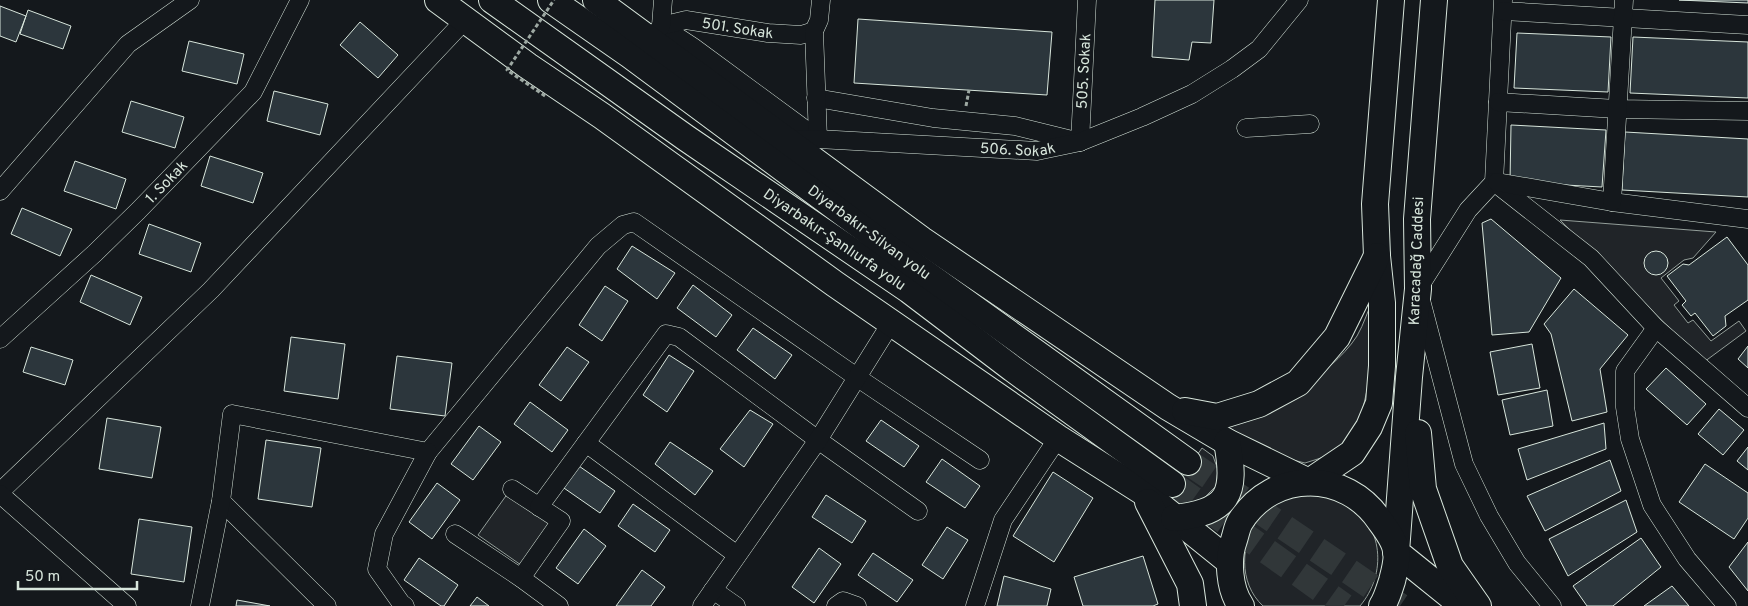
<svg xmlns="http://www.w3.org/2000/svg" width="1748" height="606" font-family="Overpass,sans-serif">
<style>
.green{fill:#202428;stroke:#939e99}
.building{fill:#2c363c;stroke:#d8e6dc}
.lines{fill:none;stroke-linecap:round;stroke-linejoin:round}
.highway-tunnel{stroke:#313739;stroke-width:26;stroke-dasharray:26 13;stroke-linecap:butt}
.minor-casing{stroke:#d8e6dc;stroke-width:19}
.highway-casing{stroke:#d8e6dc;stroke-width:28}
.path{stroke:#9da8a2;stroke-width:3;stroke-dasharray:4 2.5;stroke-linecap:butt}
.minor{stroke:#14181c;stroke-width:18}
.highway{stroke:#14181c;stroke-width:26}
.path-bridge{stroke:#9da8a2;stroke-width:3;stroke-dasharray:4 2.5;stroke-linecap:butt}
.labels{text-anchor:middle;stroke-width:4;stroke-linejoin:round;paint-order:stroke}
.street-label{font-size:15px;fill:#d8e6dc;stroke:#14181c}
</style>
<rect width="100%" height="100%" fill="#14181c"/>
<path class="green" d="M1560,220L1716,232L1693,258L1684,260L1661,278L1679,301L1674,305L1688,323L1693,320L1711,341L1739,321L1746,331L1704,362Z
M1374,297L1369,381L1361,417L1345,443L1324,457L1305,463L1285,458L1226,428C1266,415 1301,395 1331,365C1340,357 1350,347 1357,336C1364,324 1368,310 1374,297Z
M1202,448L1213,456L1218,470L1216,486L1204,498L1189,505L1181,504L1168,497Z
M508,493L551,523L521,565L478,535Z
M1301,493C1316,494 1332,494 1346,502C1384,525 1387,574 1360,606H1263C1238,583 1240,542 1260,516C1270,503 1286,498 1301,493Z"/>
<path class="building" d="M1155,0H1214L1211,43L1192,42L1189,60L1152,57Z
M1679,0H1748V3Z
M0,6L26,16L16,42L0,36Z
M28,10L71,26L63,49L20,34Z
M858,19L1052,32L1047,95L854,83Z
M360,22L398,55L378,78L340,45Z
M1517,33L1611,37L1608,92L1514,88Z
M1633,37L1748,42V98L1630,93Z
M189,41L244,54L237,84L182,71Z
M274,91L328,104L320,135L267,121Z
M131,101L184,117L175,148L122,132Z
M1511,125L1606,130L1602,187L1510,182Z
M1625,132L1748,139V197L1622,190Z
M210,156L263,173L253,203L201,186Z
M75,161L126,179L116,209L64,191Z
M22,208L72,229L60,256L11,234Z
M1491,219L1561,278L1529,332L1492,335L1482,223Z
M149,224L201,243L191,272L139,254Z
M1727,237L1748,265V300L1725,316L1726,326L1713,336L1695,313L1691,316L1682,305L1686,301L1667,276L1683,264L1689,265Z
M632,246L675,273L657,299L617,269Z
M1644 263a12 12 0 1 1 24 0a12 12 0 1 1-24 0Z
M91,275L142,297L130,325L80,302Z
M693,285L732,315L716,337L677,308Z
M605,286L628,301L602,341L579,325Z
M1574,289L1628,335L1600,369L1607,412L1572,421L1551,334L1544,324Z
M753,328L792,355L775,379L737,350Z
M291,337L345,344L338,399L284,391Z
M1532,344L1540,388L1498,395L1490,352Z
M1748,346V368L1738,359Z
M31,347L73,360L65,385L23,372Z
M567,347L589,362L561,401L539,385Z
M669,355L694,371L667,412L643,395Z
M397,356L452,363L445,416L390,409Z
M1666,368L1706,404L1687,425L1646,389Z
M1547,390L1553,426L1510,435L1502,400Z
M530,402L568,430L552,452L514,424Z
M1719,409L1744,430L1723,455L1698,434Z
M750,410L773,424L744,467L720,449Z
M107,418L161,427L152,478L99,469Z
M881,420L919,446L904,467L866,441Z
M1604,423L1606,449L1527,480L1518,449Z
M479,426L501,442L473,480L451,464Z
M266,440L321,448L312,507L258,499Z
M670,442L713,471L695,495L655,464Z
M1748,447V470L1737,461Z
M942,459L980,486L965,508L926,482Z
M1610,460L1621,491L1545,531L1527,496Z
M576,464L615,491L600,513L561,486Z
M1705,464L1748,493V518L1734,539L1679,502Z
M1053,472L1093,498L1054,562L1013,536Z
M437,483L460,500L432,539L409,522Z
M826,495L866,521L852,543L812,517Z
M1626,500L1637,532L1568,576L1549,539Z
M633,504L670,530L655,552L618,526Z
M139,519L192,527L184,582L131,574Z
M947,527L968,540L943,579L922,565Z
M584,529L606,546L578,584L556,568Z
M1641,538L1661,567L1613,606H1587L1573,586Z
M1748,542V591L1729,567Z
M819,548L841,564L814,603L792,587Z
M873,553L913,580L897,602L858,575Z
M1143,556L1158,604L1153,606H1083L1074,577Z
M419,558L458,585L444,606H441L404,580Z
M642,570L665,587L651,606H616Z
M1004,576L1051,589L1047,606H997Z
M1672,586L1689,606H1644Z
M477,597L489,606H470Z
M237,600L270,606H236Z"/>
<g class="lines">
<path class="highway-tunnel" d="M1188,462L1400,606
M1172,484L1344,606"/>
<g class="minor-casing">
<g id="minor">
<path d="M1503,0L1494,182L1468,210L1418,289L1464,464L1489,516L1517,563L1552,606"/>
<path d="M1503,11L1748,25"/>
<path d="M661,26L693,47L818,139"/>
<path id="s1" d="M661,26L686,20L768,33L801,35L814,31"/>
<path d="M655,35L661,26L663,0"/>
<path id="s2" d="M816,98L933,118L1015,126L1080,142L1087,0"/>
<path d="M1498,102L1617,109L1748,111"/>
<path d="M1246,128L1310,124"/>
<path d="M818,139L814,31L819,20L821,0"/>
<path id="s3" d="M787,140L818,139L1037,151L1080,142L1142,117L1192,94L1232,69L1259,49L1299,0"/>
<path d="M1494,182L1591,258L1656,328L1748,408"/>
<path d="M1497,182L1612,202L1748,219"/>
<path d="M0,191L128,44L190,0"/>
<path d="M1612,202L1624,0"/>
<path d="M1656,328L1625,371V407L1630,439L1652,505L1687,559L1727,606"/>
<path id="s4" d="M0,339L95,253L138,211L253,92L300,0"/>
<path d="M586,443L737,555"/>
<path d="M512,489L561,521L521,578"/>
<path d="M0,492L211,290L465,20"/>
<path d="M0,494L127,606"/>
<path d="M221,501L327,606"/>
<path d="M539,507L666,334L679,337L818,440L918,511"/>
<path d="M455,534L521,578L559,606"/>
<path d="M713,590L736,606"/>
<path d="M200,606L221,501L232,414L428,452L598,246L623,225L634,222L858,378L980,460"/>
<path d="M405,606L401,603L377,569L384,534L428,452"/>
<path d="M702,606L818,440L891,323"/>
<path d="M836,606L843,601L857,606"/>
<path d="M975,606L1003,520L1058,438"/>
</g>
</g>
<g class="highway-casing">
<g id="highway">
<path d="M438,0L528,66L602,116L835,284L1058,438L1143,492L1230,562"/>
<path id="s5" d="M492,0L686,138L909,290L1013,369L1172,484"/>
<path id="s6" d="M551,0L630,55L893,250L1188,462"/>
<path d="M596,0L922,240L1168,407L1227,442L1309,482L1352,453L1369,427L1379,403L1382,366V303L1377,256L1375,204L1391,0"/>
<path d="M1434,0L1417,219L1418,289L1409,377L1396,552L1463,606"/>
<path d="M1185,411L1217,417L1259,404L1298,383L1337,337L1377,256"/>
<path d="M1418,433L1423,489L1450,566L1478,606"/>
<path d="M1148,502L1190,584L1193,606"/>
<path d="M1174,518C1229,512 1237,494 1227,442"/>
<path d="M1241,606C1229,589 1227,559 1234,540C1236,534 1237,527 1240,522C1273,469 1346,470 1380,521C1386,529 1395,541 1396,551C1398,559 1394,573 1392,581C1389,590 1387,598 1382,606"/>
</g>
</g>
<path class="path" d="M966,106L969,90"/>
<use href="#minor" class="minor"/>
<use href="#highway" class="highway"/>
<path class="path-bridge" d="M545,96L507,70L554,0"/>
</g>
<g class="labels">
<g class="street-label">
<text dy="5" stroke="none"><textPath href="#s1" startOffset="78">501. Sokak</textPath></text>
<text dy="5" stroke="none"><textPath href="#s2" startOffset="339">505. Sokak</textPath></text>
<text dy="5" stroke="none"><textPath href="#s3" startOffset="231">506. Sokak</textPath></text>
<text dy="5" stroke="none"><textPath href="#s4" startOffset="229">1. Sokak</textPath></text>
<text dy="5" stroke="none"><textPath href="#s6" startOffset="394">Diyarbakır-Silvan yolu</textPath></text>
<text dy="5" stroke="none"><textPath href="#s5" startOffset="418">Diyarbakır-Şanlıurfa yolu</textPath></text>
<text transform="translate(1416 261) rotate(-88)" y="5">Karacadağ Caddesi</text>
</g>
</g>
<path d="M18 581v8h119v-8" fill="none" stroke="#d8e6dc" stroke-width="2.5"/>
<text x="25" y="581" font-size="15" fill="#d8e6dc" stroke="#14181c" stroke-width="4" paint-order="stroke">50 m</text>
</svg>
